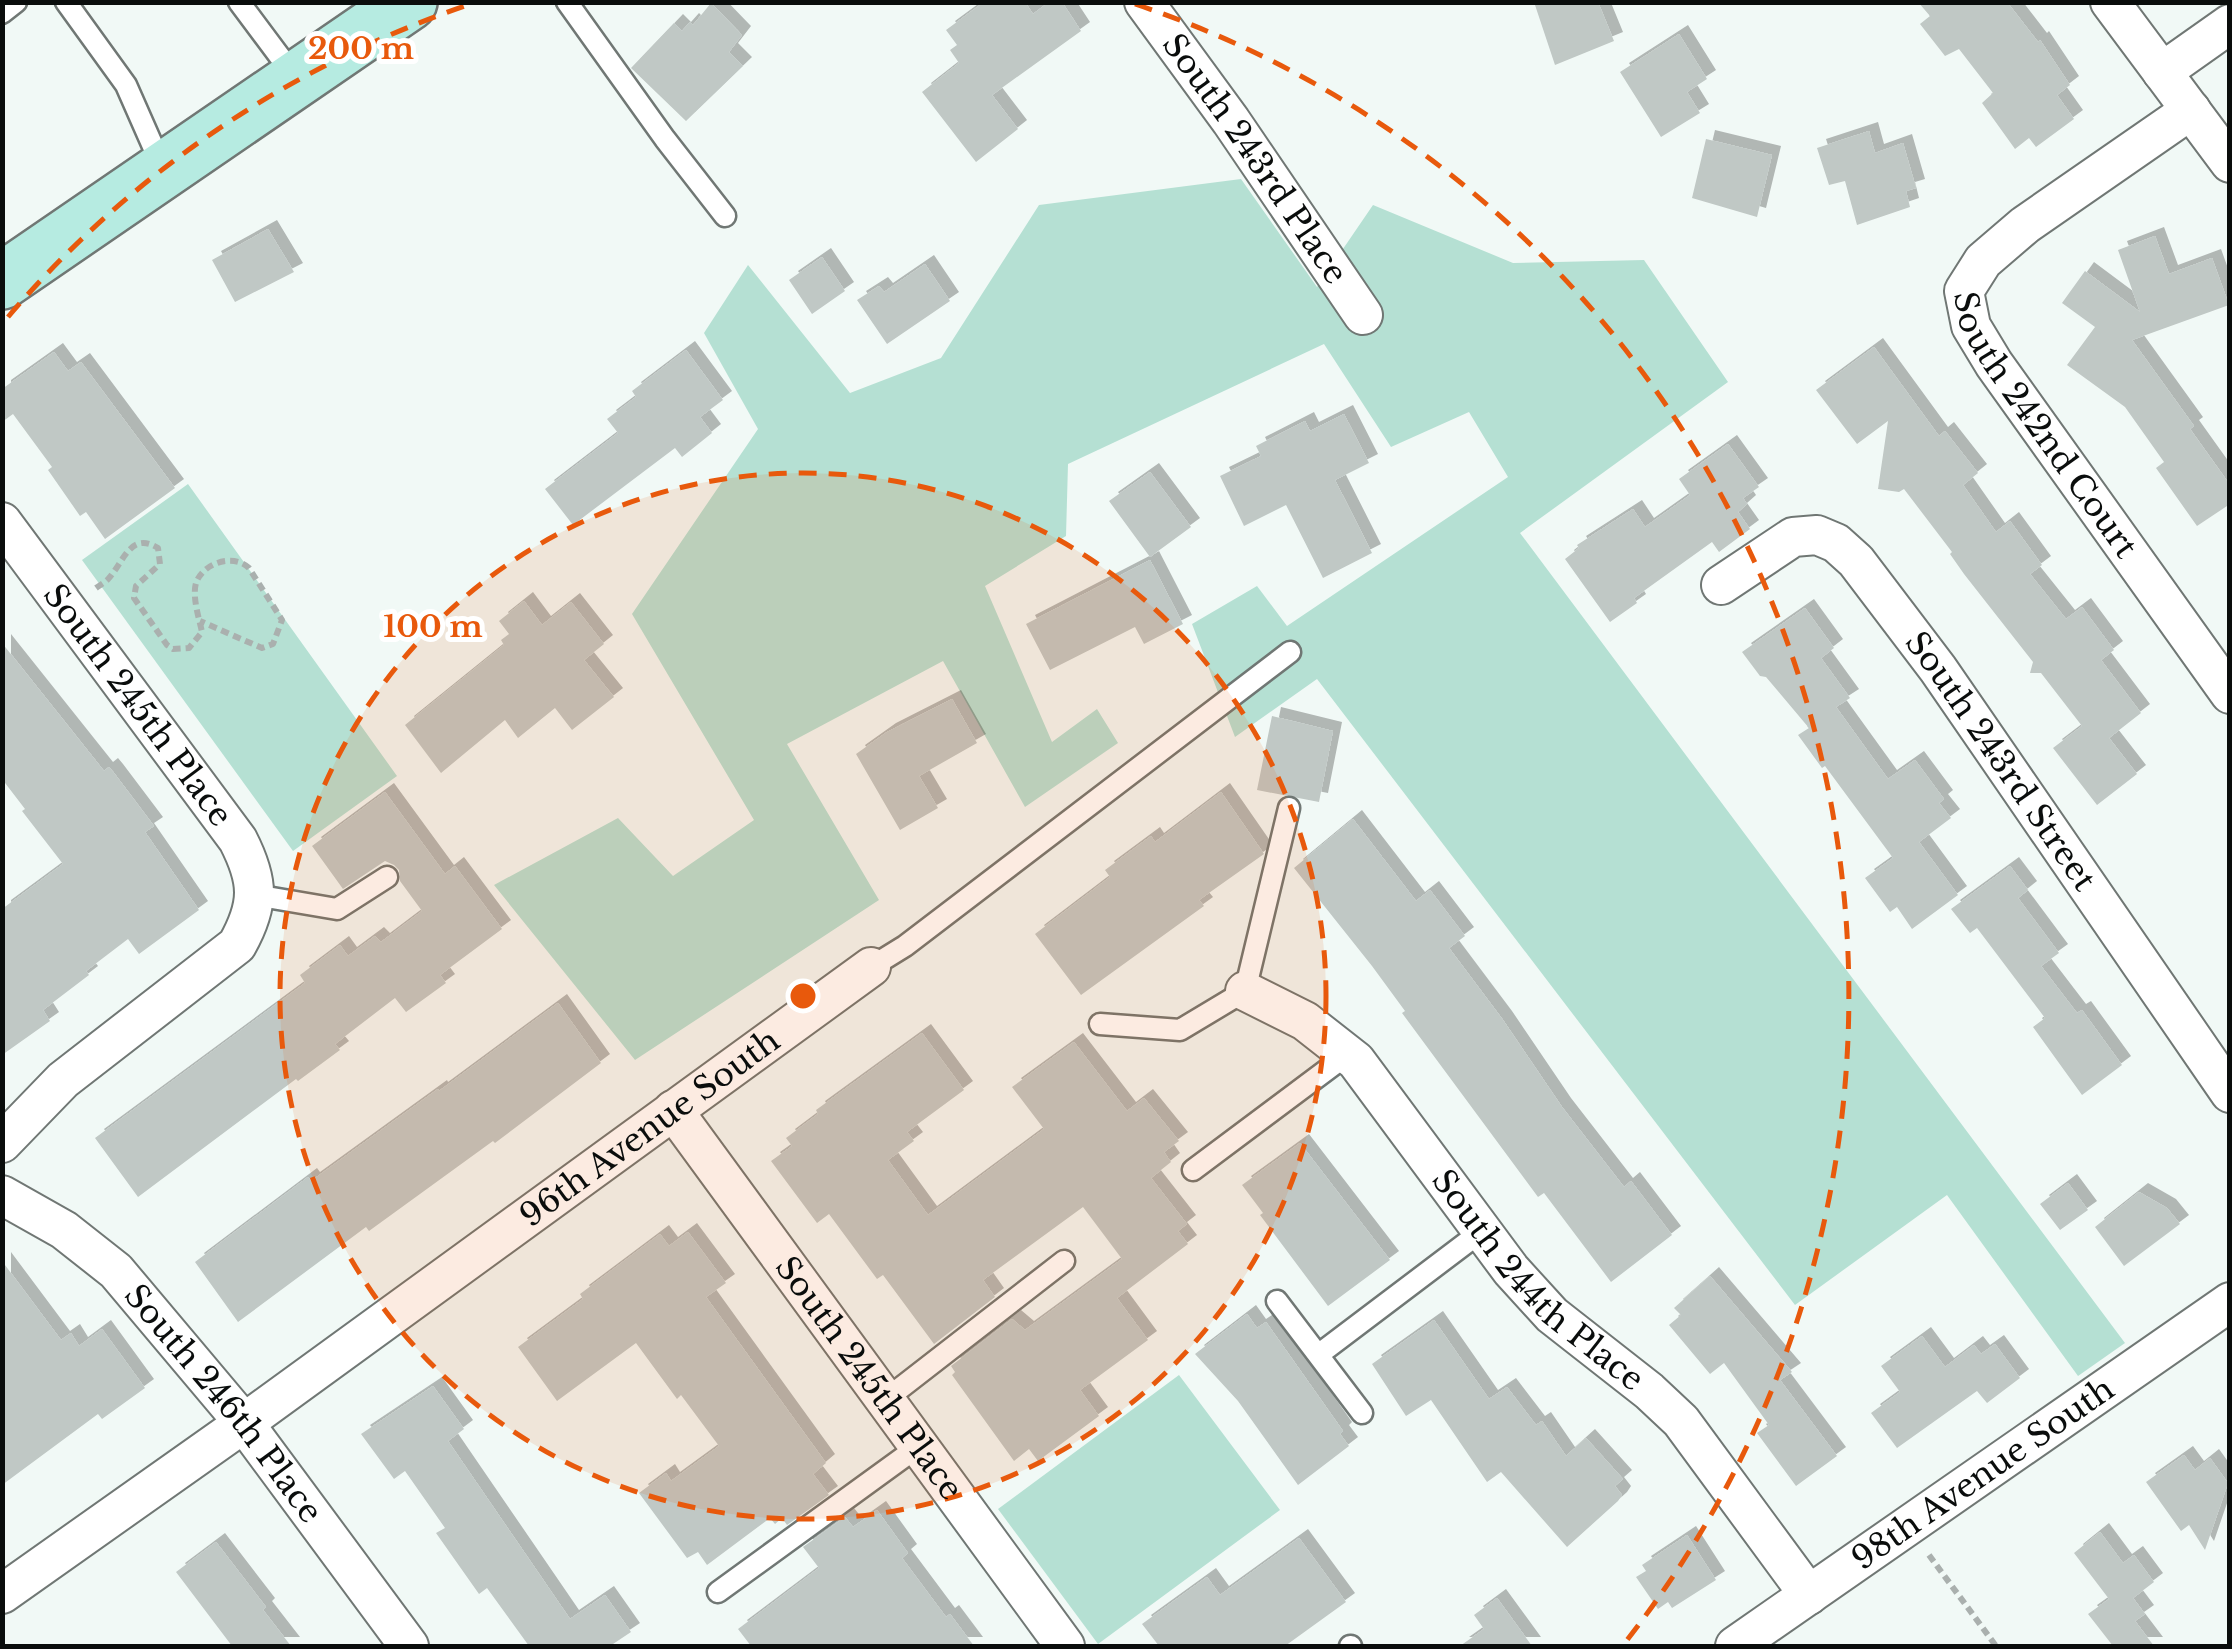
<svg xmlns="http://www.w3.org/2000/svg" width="2232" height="1649" font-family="'Libre Baskerville',serif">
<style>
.green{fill:#b5e0d3}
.building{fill:#c0c8c5;filter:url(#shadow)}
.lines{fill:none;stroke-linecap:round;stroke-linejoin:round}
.lane-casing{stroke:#707774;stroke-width:25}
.street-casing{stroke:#707774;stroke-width:42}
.secondary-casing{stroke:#707774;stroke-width:60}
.path{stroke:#aab0ae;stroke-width:6;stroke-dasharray:8 5;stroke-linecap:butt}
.lane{stroke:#fff;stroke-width:20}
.street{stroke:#fff;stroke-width:38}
.secondary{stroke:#b6ebe1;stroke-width:55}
.ring{fill:none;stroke:#e8590c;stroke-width:5;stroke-dasharray:18 12}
.labels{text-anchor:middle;stroke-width:10;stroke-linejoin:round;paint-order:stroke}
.street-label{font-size:32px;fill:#0a0d0c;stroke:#fff}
.centre{fill:#e8590c;stroke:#fff;stroke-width:5}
.ring-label{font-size:30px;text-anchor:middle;font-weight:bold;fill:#e8590c;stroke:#fff;stroke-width:10;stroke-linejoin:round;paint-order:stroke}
</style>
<defs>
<filter id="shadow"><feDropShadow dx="9" dy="-9" stdDeviation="0" flood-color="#0004"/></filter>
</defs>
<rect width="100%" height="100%" fill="#f1f9f6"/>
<path class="green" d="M1241,179L1317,287L1373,205L1513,263L1644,260L1728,382L1520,533L2125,1343L2078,1376L1947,1195L1795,1305L1317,679L1235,737L1192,624L1257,586L1287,626L1508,477L1469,412L1391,447L1324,344L1068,464L1066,536L985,586L1052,742L1097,709L1118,743L1025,807L943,661L787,744L879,900L635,1060L494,885L618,818L673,876L754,820L632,614L758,429L704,333L748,265L850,393L941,358L1039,205Z
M188,484L397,776L293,851L82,560Z
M1179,1375L1280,1510L1098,1644L998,1509Z"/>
<path class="building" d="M984,2H1025L1033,14L1049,2H1062L1081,31L992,95L1018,129L976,162L922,92L959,63L950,50L957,45L946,30Z
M1534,2H1598L1614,41L1555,65Z
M1918,2H2007L2038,42L2040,40L2070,85L2057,95L2074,119L2036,147L2029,138L2015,149L1982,103L1993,93L1959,49L1945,56L1920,24L1930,16Z
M711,3L742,35L729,52L743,66L686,121L631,68L674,23L682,31L690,22L693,25Z
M1679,34L1707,79L1687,92L1700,113L1661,137L1620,72Z
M1869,131L1875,153L1903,143L1916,188L1906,191L1910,207L1857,225L1845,181L1829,185L1817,148Z
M1706,139L1772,155L1757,217L1692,198Z
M268,229L294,272L235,302L212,260Z
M2155,236L2169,274L2212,258L2229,305L2132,340L2194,426L2190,429L2230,485V504L2197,526L2156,468L2164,462L2125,407L2067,365L2095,327L2062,303L2085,271L2140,312L2118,250Z
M822,257L845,291L812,314L789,280Z
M925,264L950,301L887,344L857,300L879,286L884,292Z
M1874,347L1939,436L1945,431L1978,473L1963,485L1996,532L2010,521L2042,565L2030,574L2066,619L2082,607L2114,650L2101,660L2141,713L2109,738L2137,774L2097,805L2053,748L2082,726L2041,673H2030L2033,662L1964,574L1950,554L1952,552L1904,489L1899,492L1878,489L1888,421L1857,444L1816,390Z
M686,350L723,400L700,417L712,433L682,457L675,448L573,525L545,489L618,433L607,419L636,397L632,391Z
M54,352L68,371L81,362L175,488L105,539L86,512L80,516L48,470L52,467L13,414L2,422V389Z
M1344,414L1369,463L1335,480L1372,553L1323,578L1286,505L1244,526L1220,476L1261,456L1256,446L1305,421L1310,431Z
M1728,444L1759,487L1743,498L1747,504L1738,512L1750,529L1719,552L1712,542L1634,598L1637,603L1610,622L1565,559L1579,548L1577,545L1633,509L1645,527L1690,495L1679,479Z
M1150,472L1191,527L1150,557L1109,501Z
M1150,560L1183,624L1144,644L1135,627L1050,670L1026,624Z
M524,601L542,625L571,602L604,644L584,660L614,697L572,730L555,708L518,738L505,720L441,773L405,725L504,645L501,640L509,634L499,621Z
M1805,608L1834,648L1821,658L1850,698L1836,707L1888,779L1915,760L1944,799L1939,803L1951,818L1919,842L1958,895L1912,929L1897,907L1890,912L1865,878L1893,858L1825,766L1822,768L1798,735L1809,728L1766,677L1760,676L1742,652Z
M2,643L104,771L109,767L114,773L154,826L145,832L199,910L139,954L128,939L86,971L89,975L43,1010L50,1021L2,1055V909L63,864L22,811L25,809L2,779Z
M952,699L977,743L919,776L938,808L900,830L856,754L887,732Z
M1272,716L1333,731L1319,802L1257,790Z
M385,792L445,874L455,866L502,929L440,975L446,983L406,1012L395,998L335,1044L340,1050L298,1081L296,1079L138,1197L95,1138L305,983L300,975L340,945L348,956L375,936L381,942L422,911L400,881L399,870L394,865L385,861L343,889L312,846Z
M1221,792L1264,854L1199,900L1204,906L1081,995L1035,934L1110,877L1105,870L1151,836L1155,842Z
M1353,819L1416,901L1430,890L1465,936L1449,948L1503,1020L1562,1107L1624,1187L1631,1181L1672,1235L1611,1282L1544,1193L1538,1197L1402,1013L1405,1011L1372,966L1294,868Z
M2010,866L2028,890L2018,898L2059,953L2041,966L2077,1013L2082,1010L2122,1065L2082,1095L2033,1027L2045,1018L1977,928L1970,933L1951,909Z
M558,1003L601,1063L495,1143L493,1141L369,1231L366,1227L238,1322L195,1262L308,1177L311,1181L438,1089L439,1091Z
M922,1033L964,1090L907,1132L914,1141L888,1160L928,1215L1044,1129L1012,1087L1074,1042L1127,1111L1144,1098L1179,1141L1164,1152L1171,1162L1151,1178L1187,1224L1178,1231L1188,1244L1117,1298L1148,1340L1080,1390L1099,1416L1038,1461L1029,1449L1014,1461L952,1375L955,1372L951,1366L1012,1319L1025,1330L1122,1259L1083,1207L983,1280L995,1297L934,1344L883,1275L877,1279L829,1214L817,1223L771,1161L792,1146L786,1138L818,1114L816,1110Z
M1300,1143L1390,1260L1328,1306L1260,1215L1263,1213L1242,1185Z
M2068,1183L2088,1210L2060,1230L2040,1204Z
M2139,1192L2167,1208L2180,1224L2124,1266L2095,1227Z
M688,1232L726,1283L706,1297L826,1463L813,1474L829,1495L787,1525L782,1518L775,1524L770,1518L707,1565L698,1552L687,1558L639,1493L666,1473L671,1481L719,1446L681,1395L677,1399L636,1343L557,1401L518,1347L583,1299L580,1294L660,1234L669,1246Z
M2,1261L61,1340L71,1333L79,1346L102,1329L145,1388L102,1419L98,1414L2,1485Z
M1710,1276L1792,1372L1780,1380L1837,1456L1796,1486L1757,1433L1769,1425L1724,1363L1710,1374L1669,1325L1681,1315L1674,1308Z
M1247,1314L1257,1328L1266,1322L1343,1431L1340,1434L1349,1446L1298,1485L1238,1401L1195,1354Z
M1434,1320L1489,1399L1507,1387L1536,1425L1542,1421L1566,1456L1586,1438L1623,1479L1615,1486L1622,1495L1618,1501L1567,1547L1501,1472L1487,1482L1431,1400L1406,1416L1372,1364Z
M1922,1336L1945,1367L1974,1345L1981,1354L1995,1344L2020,1378L1987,1403L1977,1391L1897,1448L1871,1413L1900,1392L1881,1366Z
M433,1386L464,1429L448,1441L570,1619L605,1595L631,1632L610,1646H529L487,1588L479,1594L436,1533L445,1528L405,1471L394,1479L361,1434Z
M2184,1455L2195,1470L2210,1458L2228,1483L2205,1550L2189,1525L2181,1531L2146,1482Z
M877,1510L908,1553L902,1558L946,1617L950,1614L974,1646H751L738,1629L819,1568L803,1547L845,1517L853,1527Z
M2100,1532L2123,1563L2134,1555L2154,1582L2133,1598L2145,1614L2135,1621L2154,1646H2113L2088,1614L2109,1599L2074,1553Z
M1687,1535L1716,1580L1672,1608L1668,1602L1658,1609L1636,1577L1646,1571L1642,1565Z
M1299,1538L1346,1602L1285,1646H1159L1142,1624L1207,1577L1220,1595Z
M216,1542L266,1607L263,1610L291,1646H232L176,1572Z
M1497,1598L1532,1646H1460L1484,1629L1474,1615Z"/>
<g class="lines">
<g class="lane-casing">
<path id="lane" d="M66,2L126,85L163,169
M239,2L295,77
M567,2L665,139L725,216
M2,13L16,2
M255,895L337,909L387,877
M871,967L905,946L1290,652
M1100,1024L1180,1030L1245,991L1289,808
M1193,1170L1348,1054
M1277,1301L1362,1413
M1318,1355L1482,1231
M885,1400L1064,1261
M718,1592L919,1446
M1350,1646H1351"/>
</g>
<g class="street-casing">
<g id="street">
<path id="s1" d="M1144,2L1231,121L1363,315"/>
<path d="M2110,2L2230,163"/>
<path d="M2162,72L2230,24"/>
<path id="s2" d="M2191,110L2025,225L1983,261L1964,291L1971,326L1994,364L2230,694"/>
<path id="s3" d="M2,522L238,840C259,881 260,904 237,945L63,1080L2,1143"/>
<path id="s4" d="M1721,585L1793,537L1817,535L1836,543L1856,561L1938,669L2230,1093"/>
<path id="s5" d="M1245,991L1305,1021L1356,1061L1511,1270L1552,1315L1649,1391L1681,1421L1809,1595"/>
<path id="s6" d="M673,1110L1065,1646"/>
<path id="s7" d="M2,1195L64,1230L116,1271L244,1423L409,1646"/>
<path id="s8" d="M2,1594L244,1423L871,967"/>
<path id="s9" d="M1735,1646L2230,1302"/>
</g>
</g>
<g class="secondary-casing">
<path id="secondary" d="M2,281L409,2"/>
</g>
<path class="path" d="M96,588C100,585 106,582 109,578C124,561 131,531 158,548L160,564L136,586L134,598L167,645L173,649L189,648L202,632C199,618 192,597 196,583C203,563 233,553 249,568L282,620L273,644L262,648L200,621
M1929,1555L1996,1646"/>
<use href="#lane" class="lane"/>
<use href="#street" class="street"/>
<use href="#secondary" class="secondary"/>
</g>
<circle cx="803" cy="996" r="523" fill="#e8590c" fill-opacity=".12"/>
<g class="ring">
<circle cx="803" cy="996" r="523"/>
<path d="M8 317A1046 1046 0 0 1 471 4M1135 4A1046 1046 0 0 1 1627 1640"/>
</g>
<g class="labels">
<g class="street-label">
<text dy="11" stroke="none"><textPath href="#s1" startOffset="192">South 243rd Place</textPath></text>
<text dy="11" stroke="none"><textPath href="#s2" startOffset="450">South 242nd Court</textPath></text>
<text dy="11" stroke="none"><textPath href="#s3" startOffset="228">South 245th Place</textPath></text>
<text dy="11" stroke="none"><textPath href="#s4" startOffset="405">South 243rd Street</textPath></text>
<text dy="11" stroke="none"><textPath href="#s8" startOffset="798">96th Avenue South</textPath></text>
<text dy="11" stroke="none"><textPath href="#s5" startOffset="418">South 244th Place</textPath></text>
<text dy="11" stroke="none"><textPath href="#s6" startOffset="332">South 245th Place</textPath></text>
<text dy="11" stroke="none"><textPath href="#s7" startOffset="308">South 246th Place</textPath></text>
<text dy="11" stroke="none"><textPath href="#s9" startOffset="302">98th Avenue South</textPath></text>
</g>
</g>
<circle cx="803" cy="996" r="15" class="centre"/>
<g class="ring-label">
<text x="361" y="59">200 m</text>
<text x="433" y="637">100 m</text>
</g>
<rect width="2232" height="1649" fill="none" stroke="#0a0d0c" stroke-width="10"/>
</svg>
